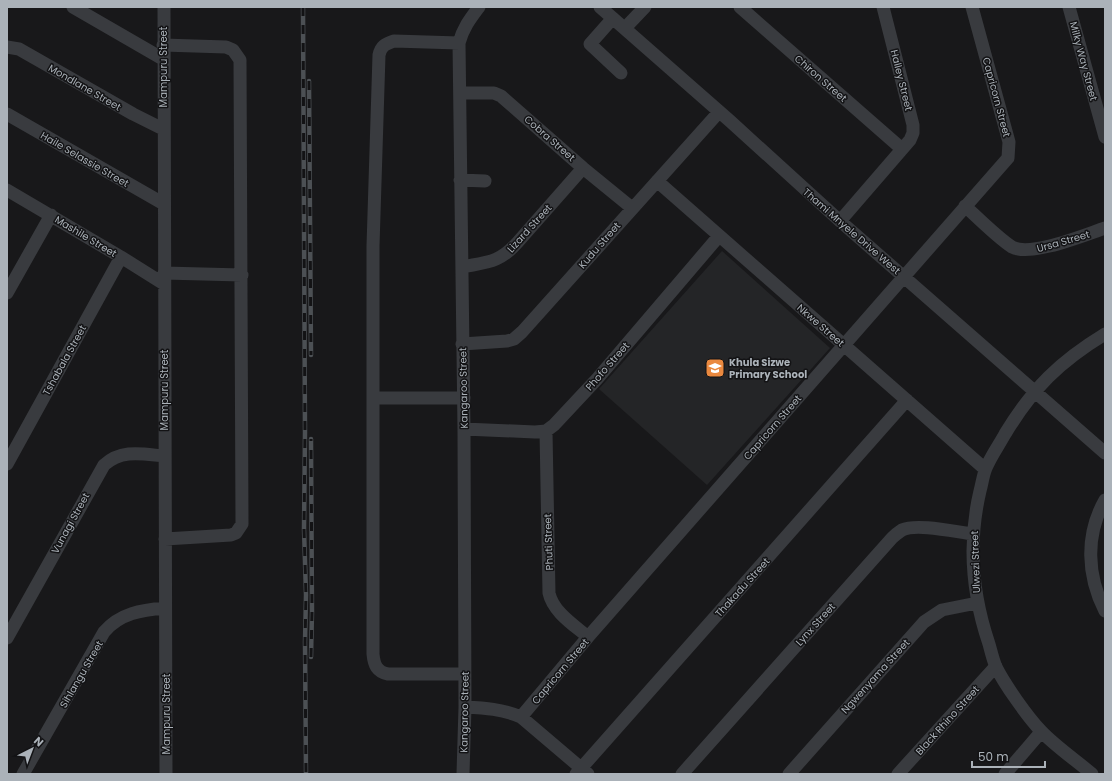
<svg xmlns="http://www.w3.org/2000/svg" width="1112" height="781" font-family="Poppins,sans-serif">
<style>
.built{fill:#242527}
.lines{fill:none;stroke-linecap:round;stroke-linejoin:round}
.minor{stroke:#393b3f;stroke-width:13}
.rail-casing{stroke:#4c5054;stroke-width:4.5}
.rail{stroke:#131315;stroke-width:3;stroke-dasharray:9;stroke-linecap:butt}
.labels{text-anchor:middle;stroke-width:3;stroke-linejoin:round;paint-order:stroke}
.street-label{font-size:10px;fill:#abb2b9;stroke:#131315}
.poi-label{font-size:10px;font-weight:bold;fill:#abb2b9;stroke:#131315;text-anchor:start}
</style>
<rect width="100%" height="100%" fill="#18181a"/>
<path class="built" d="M722,251L830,348L707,485L599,389Z"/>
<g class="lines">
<path class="minor" d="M73,7L163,59
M164,7L166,774
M600,7L730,121L840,221L1105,453
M740,7L902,149
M1069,7L1105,137
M613,18L590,44L621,73
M625,28L645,7
M459,43L394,41C385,44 381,46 379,55L373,246V654C374,665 377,672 388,674H464
M163,45L226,47L233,50L240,60L242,524L236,533L231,535L165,539
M7,47L19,49L133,114L163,129
M460,93H494L501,96L583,168L632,208
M7,114L164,204
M460,180L485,181
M657,181L985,469
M7,190L121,257L164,284
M965,206C978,218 998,238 1012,247C1031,257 1084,235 1105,228
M840,221L910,140L913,133V125L883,7
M462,267C487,262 499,263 517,243L583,168
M164,273L242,275
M7,293L51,215
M462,344L507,341L514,339L522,332L719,112
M373,398H464
M464,429L535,432L546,431L554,425L597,379L719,236
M546,431L549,593C553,612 574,625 588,637
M7,464L121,257
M1105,500C1085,535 1087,576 1105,611
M7,638L104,465C122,449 142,454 164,456
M465,707C484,708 503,709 521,717L588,774
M521,717L588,637L1008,158L1009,142L972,7
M23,774L104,632C120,613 142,610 165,608
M463,774L465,707L464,429L459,43C463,28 470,19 479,7
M576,774L907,400
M682,774L892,538C895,535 899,532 902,530C917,523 956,532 973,534
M789,774L924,622L942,610L977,603
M898,774L996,666
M1005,774L1041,732
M1092,774C1077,761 1055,746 1041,731C1027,716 1005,685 996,667C993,660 991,651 989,644C972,594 968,542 980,491C982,484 983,475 986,468C991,456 999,445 1005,434C1033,388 1059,362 1105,334"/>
<g class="rail-casing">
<path id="rail" d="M303,7L305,432L304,529L306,595L305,642L306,774
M309,81L311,355
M311,657L312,612L311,439"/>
</g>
<use href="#rail" class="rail"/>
</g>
<defs>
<g id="school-square" transform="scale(1)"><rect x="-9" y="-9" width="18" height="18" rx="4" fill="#ea893f" stroke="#131315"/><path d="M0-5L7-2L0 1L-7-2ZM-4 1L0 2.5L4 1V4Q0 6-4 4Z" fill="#fff"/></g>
</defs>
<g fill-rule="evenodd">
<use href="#school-square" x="715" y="368"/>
</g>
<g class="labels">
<g class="street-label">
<text transform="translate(1084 61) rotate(75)" y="4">Milky Way Street</text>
<text transform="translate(163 67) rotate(-90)" y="4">Mampuru Street</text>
<text transform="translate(821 78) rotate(41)" y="4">Chiron Street</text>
<text transform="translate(902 80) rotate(76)" y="4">Halley Street</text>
<text transform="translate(85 87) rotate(30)" y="4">Mondlane Street</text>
<text transform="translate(997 97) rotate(75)" y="4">Capricorn Street</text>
<text transform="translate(550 138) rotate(41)" y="4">Cobra Street</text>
<text transform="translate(85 159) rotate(30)" y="4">Haile Selassie Street</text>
<text transform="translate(529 228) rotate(-48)" y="4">Lizard Street</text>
<text transform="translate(852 231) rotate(41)" y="4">Thami Mnyele Drive West</text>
<text transform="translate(86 236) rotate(31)" y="4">Mashile Street</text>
<text transform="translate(1063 241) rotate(-16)" y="4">Ursa Street</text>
<text transform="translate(599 245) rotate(-49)" y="4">Kudu Street</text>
<text transform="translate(821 325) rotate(41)" y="4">Nkwe Street</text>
<text transform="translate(64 360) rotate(-61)" y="4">Tshabala Street</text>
<text transform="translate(607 366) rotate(-49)" y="4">Phofo Street</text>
<text transform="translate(463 388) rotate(-91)" y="4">Kangaroo Street</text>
<text transform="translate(164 390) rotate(-90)" y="4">Mampuru Street</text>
<text transform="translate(772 427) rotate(-49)" y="4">Capricorn Street</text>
<text transform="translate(70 523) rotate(-61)" y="4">Vunagi Street</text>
<text transform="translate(548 542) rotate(-92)" y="4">Phuti Street</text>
<text transform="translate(975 562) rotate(-92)" y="4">Ulwezi Street</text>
<text transform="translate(742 587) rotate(-48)" y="4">Thakadu Street</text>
<text transform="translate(815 624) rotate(-48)" y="4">Lynx Street</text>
<text transform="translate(560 671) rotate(-50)" y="4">Capricorn Street</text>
<text transform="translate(81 674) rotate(-60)" y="4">Sihlangu Street</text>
<text transform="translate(875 676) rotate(-48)" y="4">Ngwenyama Street</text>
<text transform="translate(464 712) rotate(-89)" y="4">Kangaroo Street</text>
<text transform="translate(166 714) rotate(-90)" y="4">Mampuru Street</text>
<text transform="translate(947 720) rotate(-48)" y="4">Black Rhino Street</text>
</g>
<g class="poi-label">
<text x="729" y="366">Khula Sizwe<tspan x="729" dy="12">Primary School</tspan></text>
</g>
</g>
<rect width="1112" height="781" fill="none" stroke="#abb2b9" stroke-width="16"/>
<g transform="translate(32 749) rotate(42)" stroke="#131315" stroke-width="3" paint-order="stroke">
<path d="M0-3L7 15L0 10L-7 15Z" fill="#abb2b9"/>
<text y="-6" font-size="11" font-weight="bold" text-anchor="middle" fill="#abb2b9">N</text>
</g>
<path d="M972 761v6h73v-6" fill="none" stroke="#abb2b9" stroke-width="2"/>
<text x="978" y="761" font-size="12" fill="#abb2b9" stroke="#131315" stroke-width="3" paint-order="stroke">50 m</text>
</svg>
